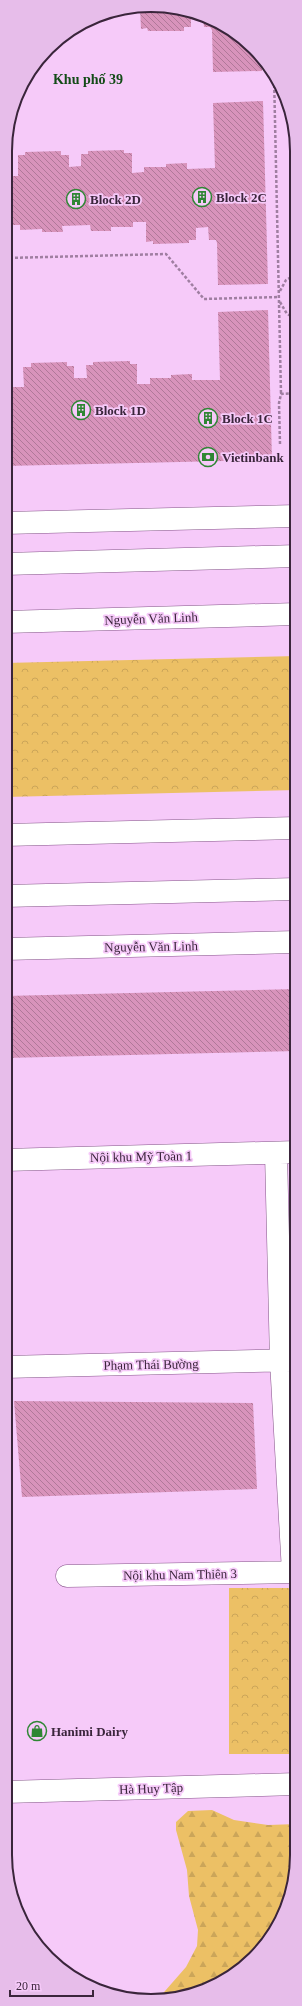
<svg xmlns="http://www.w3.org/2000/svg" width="302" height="2006" font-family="'Times New Roman',serif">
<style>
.forest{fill:url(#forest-firs)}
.park{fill:url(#park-crowns)}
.building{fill:url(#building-back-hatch)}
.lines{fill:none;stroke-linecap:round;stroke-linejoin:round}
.minor-casing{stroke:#855589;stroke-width:23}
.major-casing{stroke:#855589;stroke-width:23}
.highway-casing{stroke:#855589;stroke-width:23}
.path{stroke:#9f7ea1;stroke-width:2.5;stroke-dasharray:3 2;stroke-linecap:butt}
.minor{stroke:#fff;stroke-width:22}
.major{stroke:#fff;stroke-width:22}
.highway{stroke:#fff;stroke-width:22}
.labels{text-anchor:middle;stroke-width:3.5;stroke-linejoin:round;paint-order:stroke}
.poi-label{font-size:13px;font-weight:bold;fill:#3a253b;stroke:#f6caf9;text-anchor:start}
.street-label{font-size:13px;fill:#3a253b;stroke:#f6caf9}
.neighbourhood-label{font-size:14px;font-weight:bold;fill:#134b17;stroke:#f6caf9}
.rim{fill:none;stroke:#3a253b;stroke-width:2}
</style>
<defs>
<pattern id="forest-firs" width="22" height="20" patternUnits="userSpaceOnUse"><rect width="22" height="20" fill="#ecc065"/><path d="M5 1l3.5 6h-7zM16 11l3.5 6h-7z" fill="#cba559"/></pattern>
<pattern id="park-crowns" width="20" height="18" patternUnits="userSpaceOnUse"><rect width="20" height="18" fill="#ecc065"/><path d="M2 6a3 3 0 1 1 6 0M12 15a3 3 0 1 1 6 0" fill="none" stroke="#cba559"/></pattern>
<pattern id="building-back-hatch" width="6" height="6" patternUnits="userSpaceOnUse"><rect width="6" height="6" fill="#d893bb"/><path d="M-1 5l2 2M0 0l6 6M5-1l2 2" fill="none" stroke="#b07899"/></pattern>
</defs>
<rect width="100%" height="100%" fill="#f6caf9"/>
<path class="forest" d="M212,1810L234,1820L268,1825L297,1824V1865L282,1920L247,1965L198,1993L158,1999L186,1967L197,1946L198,1930L189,1896L187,1870L176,1830V1822L188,1811Z"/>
<path class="park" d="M297,656V790L5,797V663Z
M229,1588H297V1754H229Z"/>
<path class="building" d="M161,5L195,14L191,15V27H184V31H148L147,28L141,29L140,8Z
M127,10L128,14H106V18H95L104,13Z
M203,17L215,20L254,48L262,59V71L213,72L212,30L210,27H204Z
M263,101L268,284L218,285L217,243L216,240H209L208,227L196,228V240H189V243L153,244V241L146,242V222H133V227H111V231H91L90,225L62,226L63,232H42V229L20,230V225H7V230H5V176H18V155H25V152L61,151V155H69V167L81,166V154H88V151L124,150V153H132V173L144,172V167H166V164L187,163V169L215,168L213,103Z
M268,310L272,460L5,466V367H11V387H24L23,367H31V363L67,362V366H74V378H87L86,365H93V362L130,361V364H137V384H150V378H171V375L192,374V380H220L218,312Z
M297,989V1051L5,1058V996Z
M14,1401L253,1403L257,1489L22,1497Z"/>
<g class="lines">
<g class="minor-casing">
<path id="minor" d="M276,1153L281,1361L293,1572
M5,1160L297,1152
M5,1367L296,1360
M67,1576L297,1572
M5,1792L297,1784"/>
</g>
<g class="major-casing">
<path id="major" d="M5,523L297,516
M5,949L297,942"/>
</g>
<g class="highway-casing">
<path id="highway" d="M5,564L297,556
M5,622L297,614
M5,835L297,828
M5,896L297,889"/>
</g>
<path class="path" d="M274,75L281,394
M274,85H281
M5,258L166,254L204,299L279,297
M280,291L286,280L297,274
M280,302L287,314L297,319
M280,444L279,403L281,394L297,393"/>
<use href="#minor" class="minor"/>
<use href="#major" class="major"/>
<use href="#highway" class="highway"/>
</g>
<defs>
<g id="building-ring" transform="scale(1)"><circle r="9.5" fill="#f6caf9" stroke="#2f8634" stroke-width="1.5"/><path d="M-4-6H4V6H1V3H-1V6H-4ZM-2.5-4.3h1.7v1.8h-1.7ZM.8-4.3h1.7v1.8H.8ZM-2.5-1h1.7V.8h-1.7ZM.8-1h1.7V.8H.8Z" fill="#2f8634"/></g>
<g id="bank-ring" transform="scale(1)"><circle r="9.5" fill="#f6caf9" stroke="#2f8634" stroke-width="1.5"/><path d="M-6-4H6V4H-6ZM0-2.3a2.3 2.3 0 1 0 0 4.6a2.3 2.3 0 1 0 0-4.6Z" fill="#2f8634"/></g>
<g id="shop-ring" transform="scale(1)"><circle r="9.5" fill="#f6caf9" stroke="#2f8634" stroke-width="1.5"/><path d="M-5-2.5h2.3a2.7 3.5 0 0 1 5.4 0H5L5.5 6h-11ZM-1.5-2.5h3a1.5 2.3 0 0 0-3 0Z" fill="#2f8634"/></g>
</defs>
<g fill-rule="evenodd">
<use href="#building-ring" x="202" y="197"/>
<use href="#building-ring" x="76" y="199"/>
<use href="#building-ring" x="81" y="410"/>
<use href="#building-ring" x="208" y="418"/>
<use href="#bank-ring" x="208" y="457"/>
<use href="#shop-ring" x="37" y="1731"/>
</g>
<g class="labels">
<g class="poi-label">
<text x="216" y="202">Block 2C</text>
<text x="90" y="204">Block 2D</text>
<text x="95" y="415">Block 1D</text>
<text x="222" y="423">Block 1C</text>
<text x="222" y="462">Vietinbank</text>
<text x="51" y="1736">Hanimi Dairy</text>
</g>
<g class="street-label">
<text transform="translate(151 618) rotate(-2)" y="5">Nguyễn Văn Linh</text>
<text transform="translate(151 946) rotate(-1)" y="5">Nguyễn Văn Linh</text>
<text transform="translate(141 1156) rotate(-1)" y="5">Nội khu Mỹ Toàn 1</text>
<text transform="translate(151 1364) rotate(-1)" y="5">Phạm Thái Bường</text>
<text transform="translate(180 1574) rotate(-1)" y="5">Nội khu Nam Thiên 3</text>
<text transform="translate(151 1788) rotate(-2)" y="5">Hà Huy Tập</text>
</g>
<g class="neighbourhood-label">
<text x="88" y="84">Khu phố 39</text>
</g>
</g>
<path d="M0 0H302V2006H0ZM151 12H151A139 139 0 0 1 290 151V1855A139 139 0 0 1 151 1994H151A139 139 0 0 1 12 1855V151A139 139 0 0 1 151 12Z" fill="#e7bdea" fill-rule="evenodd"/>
<path class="rim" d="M151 12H151A139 139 0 0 1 290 151V1855A139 139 0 0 1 151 1994H151A139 139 0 0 1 12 1855V151A139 139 0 0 1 151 12Z"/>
<path d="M10 1990v6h83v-6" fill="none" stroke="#3a253b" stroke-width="2"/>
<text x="16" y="1990" font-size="12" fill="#3a253b" stroke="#f6caf9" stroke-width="3" paint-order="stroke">20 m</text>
</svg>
